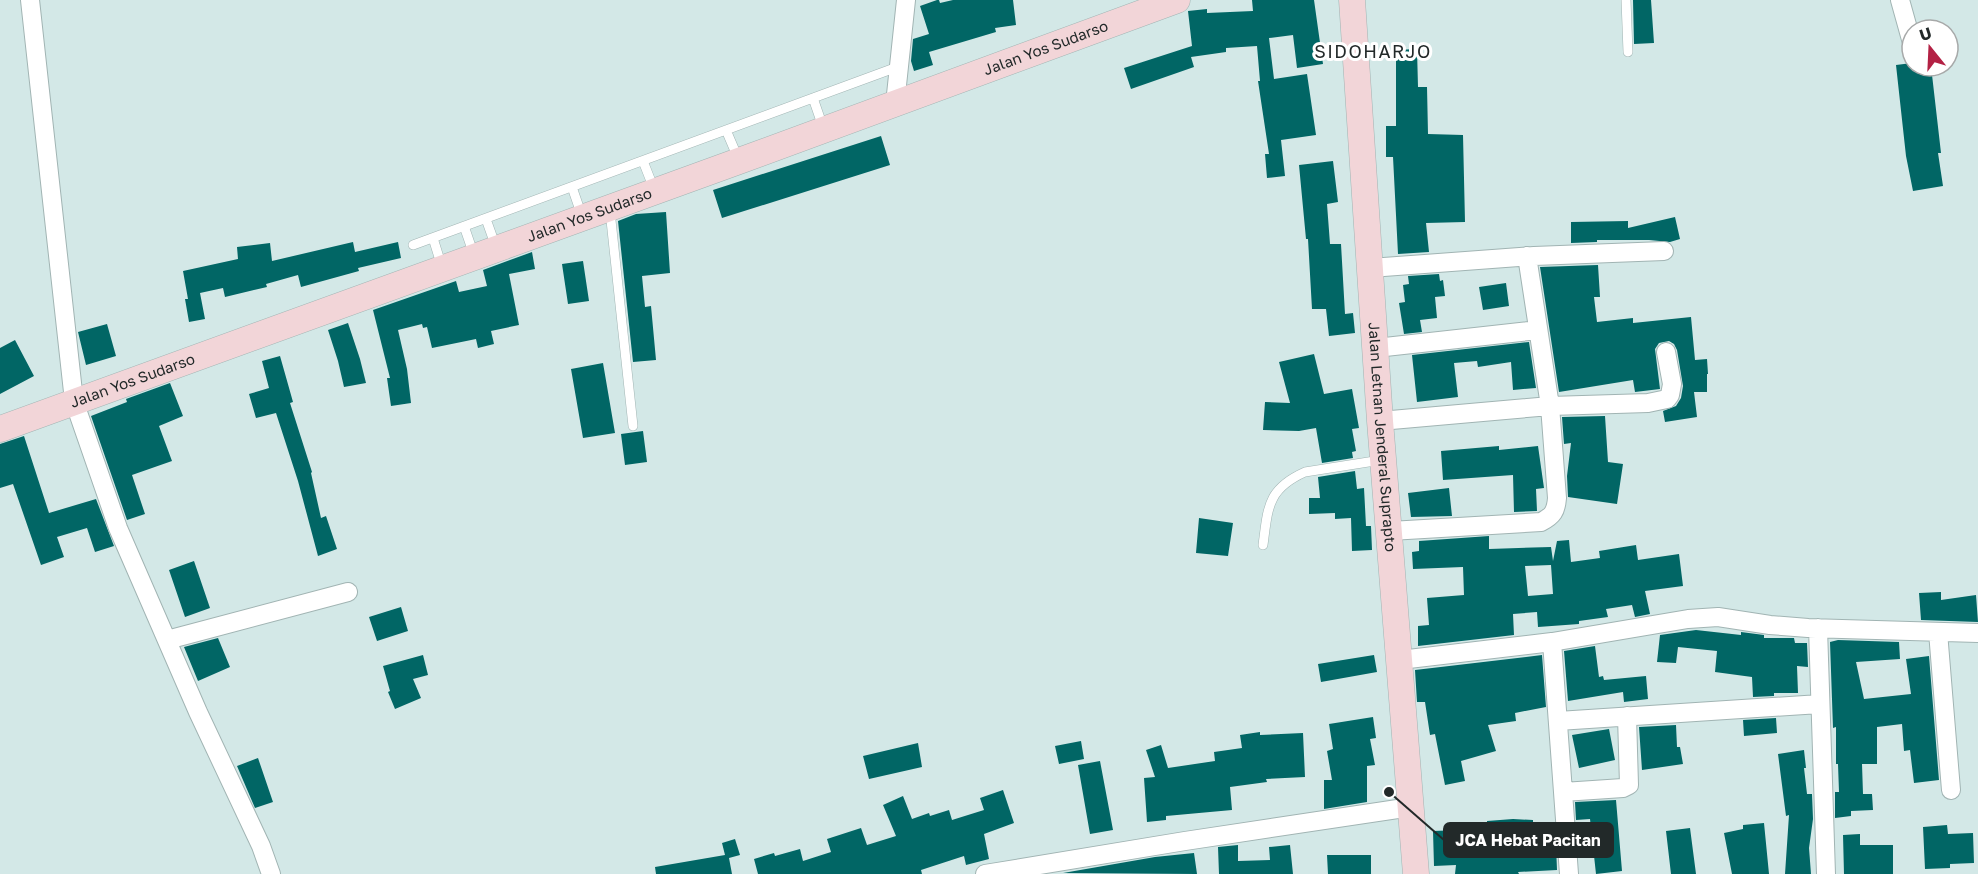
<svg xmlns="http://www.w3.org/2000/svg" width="1978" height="874" font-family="'Golos Text',sans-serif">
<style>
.building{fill:#016665;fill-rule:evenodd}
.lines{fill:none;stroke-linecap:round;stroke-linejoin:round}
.lane-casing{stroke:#a1b4b3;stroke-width:10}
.street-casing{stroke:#a1b4b3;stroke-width:20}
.secondary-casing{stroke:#a1b4b3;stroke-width:27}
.lane{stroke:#fff;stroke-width:9}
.street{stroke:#fff;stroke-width:18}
.secondary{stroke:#f2d5d8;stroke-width:26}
.labels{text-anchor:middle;stroke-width:6;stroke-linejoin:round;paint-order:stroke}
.street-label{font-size:15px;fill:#222929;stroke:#fff}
.quarter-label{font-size:18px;letter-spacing:1.5px;fill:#222929;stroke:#fff}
.leader{fill:none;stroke:#222929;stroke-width:2}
.callout-dot{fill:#222929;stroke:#fff;stroke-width:2}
.callout{fill:#222929;stroke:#222929;stroke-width:2}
.callout-label{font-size:16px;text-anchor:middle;font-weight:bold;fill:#fff}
</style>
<rect width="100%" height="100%" fill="#d3e8e7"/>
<path class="building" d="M937,0H939L940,3L953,0H1013L1016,25L995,28L996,32L929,52L933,65L914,71L911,61L913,39L929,34L920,6Z
M1252,0H1314L1323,64L1297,68L1293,35L1269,38L1274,79L1307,74L1316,135L1281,140L1285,176L1267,178L1265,154H1269L1258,81H1260L1257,46L1226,48V52L1191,57L1194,67L1131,89L1124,68L1192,46L1188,11L1207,9V13L1253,11Z
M1633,0H1651L1654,43L1634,44Z
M1417,49L1418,87H1427L1428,134L1463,135L1465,222L1426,223L1429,252L1398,254L1393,157H1386V126H1396V50Z
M1912,63V66H1931L1941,153H1938L1943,186L1913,191L1906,156L1896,65Z
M881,136L890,165L722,218L713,190Z
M1333,161L1338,202L1327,204L1330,244H1341L1345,314L1353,313L1355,333L1329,336L1326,309H1312L1308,239H1306L1299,165Z
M666,212L670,273L642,276L645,307L651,306L656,360L633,362L618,221L636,214Z
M1675,217L1680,239L1670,242L1649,240H1597V242L1571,243V222L1628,221V228Z
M353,242L355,252L398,242L401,258L358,268L359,271L301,287L298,275L266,284L267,287L225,297L223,288L200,293L205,319L189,322L185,299H188L183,271L238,259L237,247L270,243L272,261Z
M532,252L535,269L509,274L519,325L491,331L494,344L478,348L476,339L432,348L427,327L423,328L422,324L398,330L407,369L411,403L391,406L387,378H390L373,310L456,281L459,292L487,286L483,270Z
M583,261L589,301L568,304L562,264Z
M1598,265L1600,297H1594L1597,322L1633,318V323L1691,317L1695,360L1707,359L1708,374H1707V392H1694L1697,417L1665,422L1663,411L1676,406L1681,398L1683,386L1677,350L1674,344L1669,341L1659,343L1655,349L1660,389L1635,392L1633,380L1559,392L1540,267Z
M1439,274L1440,281L1443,280L1445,296L1435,297L1437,318L1420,320L1422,332L1404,334L1399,303L1405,302L1403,285L1409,284L1408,276Z
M1506,283L1509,306L1483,310L1479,287Z
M348,323L360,359L366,383L344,387L338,361L328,330Z
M107,324L116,356L86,365L78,332Z
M15,340L34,376L0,394V348Z
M1529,342L1536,388L1513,390L1511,362L1478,367L1477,361L1454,363L1458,397L1417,402L1412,355Z
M1314,354L1324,394L1352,389L1359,428L1352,429L1356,451L1352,452L1353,458L1322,463L1316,428L1299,431L1263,430L1265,402L1290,403L1279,362Z
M280,356L293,402L290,403L312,472L311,473L321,518L326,516L337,549L318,556L298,481L276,413L256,418L249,394L269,388L262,361Z
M603,363L615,433L583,438L571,369Z
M170,383L183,416L159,426L172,461L132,475L145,514L127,520L91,416L127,402L126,399Z
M1605,416L1608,462L1623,464L1617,504L1568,497L1567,476L1571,443L1564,444L1562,417Z
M643,431L647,462L625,465L621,434Z
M24,436L49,513L96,499L114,546L95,552L87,528L57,537L64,557L41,565L13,484L0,488V444Z
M1499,446V450L1538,446L1544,488L1536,489L1537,511L1514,512L1513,475L1443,480L1441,451Z
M1355,471L1357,489L1364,488L1366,526H1371L1372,550L1352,551L1351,518L1335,519V513L1309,514V498H1320L1318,477Z
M1449,488L1452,516L1411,517L1408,493Z
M1199,518L1233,523L1228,556L1196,553Z
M1489,536V549L1551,547L1553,561L1557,541L1569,540L1571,562L1600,558L1599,551L1636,545L1638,560L1679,554L1683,586L1645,591L1650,614L1635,617L1632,605L1606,609L1608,617L1579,621V624L1538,627L1537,612L1513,614L1514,635L1418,646V626L1429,625L1427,598L1464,595L1463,567L1413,569L1412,552L1419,551V541ZM1551,565L1553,594L1528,596L1525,566Z
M194,561L210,608L185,617L169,570Z
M1941,592V600L1976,595L1978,622L1921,620L1919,593Z
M401,607L408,631L377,641L369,617Z
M1696,630L1741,635V632L1764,635V638H1794L1795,643H1807L1808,667L1797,666L1798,693H1774V696L1753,697L1752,677L1715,672L1717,651L1678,647L1676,663L1657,662L1660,635Z
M218,638L230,667L198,681L184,647Z
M1838,640L1899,642L1900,659L1856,662L1864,699L1911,694L1906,659L1929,656L1939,780L1914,783L1910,750L1904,751L1902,724L1877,727V764H1862L1863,794H1872L1873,810L1851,811V816L1835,818V792H1839L1838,764H1836V727L1833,728L1830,642Z
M1595,646L1599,677L1603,676L1604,680L1646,676L1648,699L1624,702L1623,692L1568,701L1564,651Z
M423,655L428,675L413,679L421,698L395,709L388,692L390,691L383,666Z
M1374,655L1377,672L1321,682L1318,664Z
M1542,655L1546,707L1515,713L1516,721L1488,725L1496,751L1461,761L1465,781L1445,785L1435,734L1430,735L1425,702H1417L1415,670Z
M1373,717L1376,738L1370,739L1375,765L1367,766V802L1324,809V780H1332L1327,751L1333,749L1329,724Z
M1776,718L1777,733L1744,736L1743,720Z
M1676,725L1677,747H1680L1683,764L1642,770L1639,727Z
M1609,729L1615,760L1579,768L1572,735Z
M1260,732V735L1303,733L1305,777L1266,779L1267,782L1230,787L1232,810L1166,816V820L1147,822L1144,778L1155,777L1146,750L1161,745L1168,768L1215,761L1214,752L1242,748L1240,735Z
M1081,741L1084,759L1059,764L1055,746Z
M918,743L922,767L869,779L863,756Z
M1804,750L1806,768H1804L1807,794H1812L1813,819L1809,848L1811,874H1785L1789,815L1786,816L1778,754Z
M258,758L273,802L255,808L237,766Z
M1100,761L1113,830L1090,834L1078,765Z
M1003,790L1014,823L984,834L989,859L966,865L964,856L921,870L922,874H758L754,859L774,853L775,856L800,849L803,861L831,852L827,839L861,828L867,845L896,836L883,805L903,796L912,819L929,813L930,816L949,810L952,820L984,810L980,798Z
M1616,800L1622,871L1596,874L1590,819L1576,820L1575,802Z
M1513,819L1533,820V846L1556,845L1557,870L1518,872L1519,874H1455L1456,865L1434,866L1433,831L1487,829V821Z
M1764,823L1769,874H1732L1724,833L1743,829V825Z
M1947,825L1948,834L1973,833L1974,863L1950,864V868L1925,869L1923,827Z
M1690,828L1696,874H1671L1666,831Z
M1860,834V845H1893V874H1844L1843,835Z
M735,839L740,855L729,858L732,874H656L655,867L725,855L722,843Z
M1238,845V861L1270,860L1269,847L1290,845L1293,874H1219L1218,847Z
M1194,853L1197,874L1063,873L1155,857Z
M1327,855H1371V874H1328Z"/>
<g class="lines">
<g class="lane-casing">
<path id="lane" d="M1626,0L1628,52
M813,98L823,127
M726,130L738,158
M643,161L654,189
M572,187L582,216
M610,211L633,426
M486,219L496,247
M464,226L474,255
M433,238L442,267
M413,245L900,66
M1263,545C1268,508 1267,489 1305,472L1381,460"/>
</g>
<g class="street-casing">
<path id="street" d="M30,0L74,401L118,528L198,712L261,846L271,874
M1900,0L1912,43
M895,104L906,0
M1370,268L1534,256L1664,251
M1376,348L1538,330
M1380,421L1550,406L1527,256
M1390,531L1541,522C1553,516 1556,511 1557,498L1550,406L1648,403L1667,399L1670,395L1672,384L1666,352
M1818,628L1826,874
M1938,632L1951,790
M167,640L348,592
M1552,642L1569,874
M1400,660L1552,642L1688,619L1718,617L1770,625L1808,628L1978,633
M1558,721L1820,704
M1563,792L1623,788L1629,785L1627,716
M985,874L1185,841L1411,807"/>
</g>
<g class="secondary-casing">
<g id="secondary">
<path id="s1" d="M1352,0L1380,421L1416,874"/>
<path id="s2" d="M0,429L739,161L1177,0"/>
</g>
</g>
<use href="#lane" class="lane"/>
<use href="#street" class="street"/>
<use href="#secondary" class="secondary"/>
</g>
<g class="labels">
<g class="street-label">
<text dy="5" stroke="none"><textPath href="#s2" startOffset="1113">Jalan Yos Sudarso</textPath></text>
<text dy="5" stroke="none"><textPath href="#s2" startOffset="627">Jalan Yos Sudarso</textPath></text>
<text dy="5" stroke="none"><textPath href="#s2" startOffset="141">Jalan Yos Sudarso</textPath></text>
<text dy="5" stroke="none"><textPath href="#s1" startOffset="438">Jalan Letnan Jenderal Suprapto</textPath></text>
</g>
<g class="quarter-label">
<text x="1373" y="58">SIDOHARJO</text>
</g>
</g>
<path class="leader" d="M1389 792L1444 840"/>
<circle class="callout-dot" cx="1389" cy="792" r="6"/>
<rect class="callout" x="1444" y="823" width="169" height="34" rx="6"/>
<g class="callout-label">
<text x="1528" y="846">JCA Hebat Pacitan</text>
</g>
<g transform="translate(1930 48) rotate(342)"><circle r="28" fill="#ffffff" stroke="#a7a9a9" stroke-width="1.5"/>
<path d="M0-4.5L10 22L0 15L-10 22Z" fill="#b32144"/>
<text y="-9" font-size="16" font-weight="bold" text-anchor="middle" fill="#222929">U</text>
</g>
</svg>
